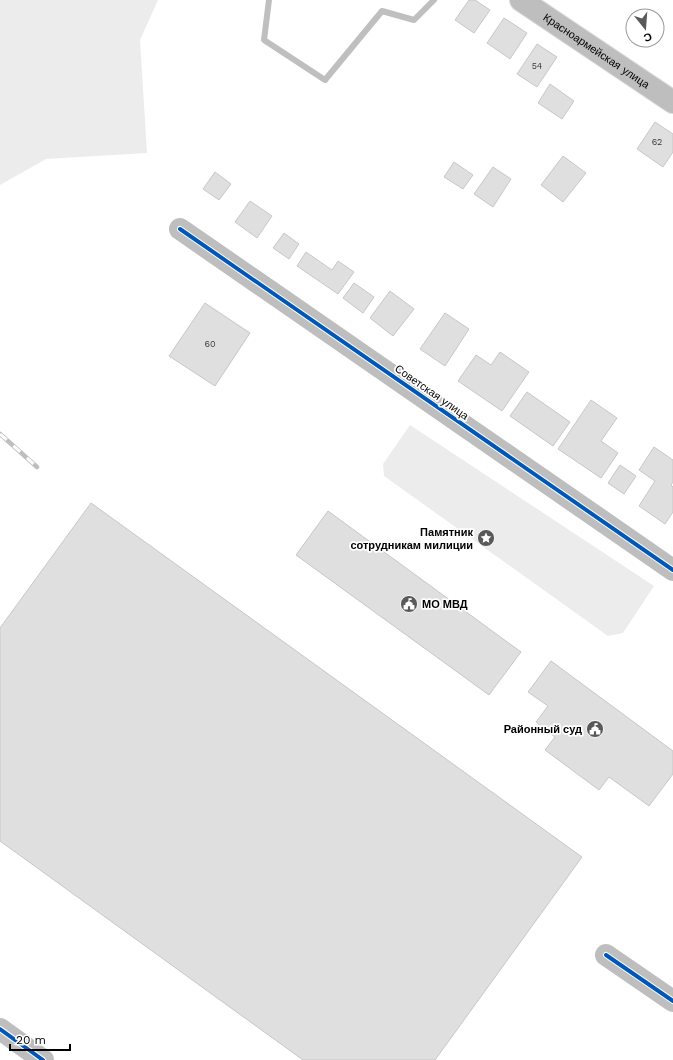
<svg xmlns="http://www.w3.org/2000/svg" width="673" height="1060" font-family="'Work Sans',sans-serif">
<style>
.green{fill:#ececec}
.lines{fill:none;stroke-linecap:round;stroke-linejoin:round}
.stream{stroke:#bfbfbf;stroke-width:6}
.building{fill:#dfdfdf;stroke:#c7c7c7}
.major-casing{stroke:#dbdbdb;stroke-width:24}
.minor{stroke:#bebebe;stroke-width:22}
.major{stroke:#bebebe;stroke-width:22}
.rail-casing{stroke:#bebebe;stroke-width:4.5}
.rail{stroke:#fff;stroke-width:3;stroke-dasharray:9;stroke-linecap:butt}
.cycleway-casing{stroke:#fff;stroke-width:6}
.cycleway{stroke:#0057b8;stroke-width:4}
.labels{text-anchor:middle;stroke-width:3.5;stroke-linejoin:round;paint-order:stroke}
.number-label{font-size:9px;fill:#383838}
.street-label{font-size:11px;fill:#000;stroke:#fff}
.poi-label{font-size:11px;font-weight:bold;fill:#000;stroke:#fff;text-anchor:end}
</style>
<rect width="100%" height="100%" fill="#fff"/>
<path class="green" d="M0,0H158L140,40L147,153L46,159L0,185Z
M410,425L654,586L623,633L608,636L384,476L383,464Z"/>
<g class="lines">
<path class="stream" d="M269,0L264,40L325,80L382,11L414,20L434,0"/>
</g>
<path class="building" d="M469,0H475L490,10L474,33L455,20Z
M504,18L527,33L510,59L487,43Z
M537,44L557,57L537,87L517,74Z
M550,84L574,101L562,119L538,103Z
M655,122L673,134V152L663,167L637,149Z
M563,156L586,173L563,202L541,185Z
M454,162L473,175L463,189L444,177Z
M493,167L511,179L493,207L474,194Z
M215,172L231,184L219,200L203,189Z
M250,201L272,216L257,238L235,222Z
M284,233L299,244L289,259L273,248Z
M306,252L332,270L338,261L354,272L338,294L297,266Z
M354,283L374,297L363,313L343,298Z
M390,291L414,309L393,336L370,318Z
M205,303L250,333L215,386L169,356Z
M445,313L469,329L445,366L420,349Z
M500,352L529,372L502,411L458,381L476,355L491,365Z
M527,392L570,422L553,446L510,416Z
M591,400L617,418L601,441L618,453L601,478L558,449Z
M654,447L673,460V482L671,485L673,487V512L665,524L639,506L655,481L639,470Z
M620,465L636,476L624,494L608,483Z
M91,503L582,857L435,1060H303L0,841V628Z
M328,511L521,652L489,695L296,555Z
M551,661L673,751V774L649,806L609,777L599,790L545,750L555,737L536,722L548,706L528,692Z"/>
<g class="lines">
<g class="major-casing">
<g id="major">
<path id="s1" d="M521,0L673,102"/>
</g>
</g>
<path class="minor" d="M180,229L673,570
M606,955L673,1001
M0,1029L43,1060"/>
<use href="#major" class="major"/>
<g class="rail-casing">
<path id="rail" d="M0,434L37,467"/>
</g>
<use href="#rail" class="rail"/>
<g class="cycleway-casing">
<path id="cycleway" d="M180,229L673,570
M606,955L673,1001
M0,1029L43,1060"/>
</g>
<use href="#cycleway" class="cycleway"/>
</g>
<defs>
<g id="sight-disc" transform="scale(0.9)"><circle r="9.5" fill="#595959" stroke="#fff"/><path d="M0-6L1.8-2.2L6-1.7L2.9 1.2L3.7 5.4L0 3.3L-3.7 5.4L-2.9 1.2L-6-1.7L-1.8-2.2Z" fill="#fff"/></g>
<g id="civic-disc" transform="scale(0.9)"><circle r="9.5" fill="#595959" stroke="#fff"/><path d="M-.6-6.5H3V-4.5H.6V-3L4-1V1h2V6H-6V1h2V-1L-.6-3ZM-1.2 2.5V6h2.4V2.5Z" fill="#fff"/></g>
</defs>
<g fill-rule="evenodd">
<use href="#sight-disc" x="486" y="538"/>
<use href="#civic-disc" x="409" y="604"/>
<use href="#civic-disc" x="595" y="729"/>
</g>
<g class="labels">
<g class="number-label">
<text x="537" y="69">54</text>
<text x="657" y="145">62</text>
<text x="210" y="347">60</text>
</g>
<g class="street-label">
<text dy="4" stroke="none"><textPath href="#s1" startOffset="91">Красноармейская улица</textPath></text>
<text transform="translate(432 392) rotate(35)" y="4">Советская улица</text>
</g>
<g class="poi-label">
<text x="473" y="536">Памятник<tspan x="473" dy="13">сотрудникам милиции</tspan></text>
<text x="422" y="608" text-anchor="start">МО МВД</text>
<text x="582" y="733">Районный суд</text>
</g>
</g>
<g transform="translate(645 28) rotate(163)"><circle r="19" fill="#ffffff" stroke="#999999"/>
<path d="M0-3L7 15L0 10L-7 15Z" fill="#595959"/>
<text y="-6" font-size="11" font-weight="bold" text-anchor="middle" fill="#000000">С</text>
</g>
<path d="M10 1044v6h60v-6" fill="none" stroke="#000000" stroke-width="2"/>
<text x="16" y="1044" font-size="12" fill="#000000" stroke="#ffffff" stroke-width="3" paint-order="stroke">20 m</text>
</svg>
